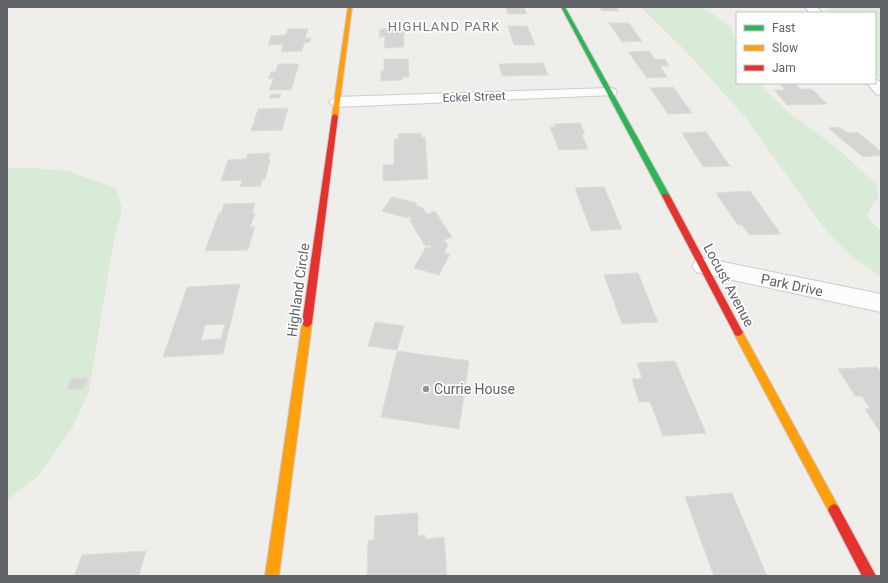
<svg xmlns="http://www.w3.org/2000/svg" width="888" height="583" font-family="Roboto,sans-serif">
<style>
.green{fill:#d8ebd6}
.building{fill:#d6d5d3;stroke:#deddd9;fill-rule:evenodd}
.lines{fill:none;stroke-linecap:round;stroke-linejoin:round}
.street-casing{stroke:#cbcccc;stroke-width:2}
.fast-casing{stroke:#cacacb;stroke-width:2}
.slow-casing{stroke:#cacacb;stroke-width:2}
.jam-casing{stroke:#cacacb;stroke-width:2}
.street{fill:#fdfcfc;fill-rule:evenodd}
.fast{fill:#30b455;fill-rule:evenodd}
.slow{fill:#ff9f0a;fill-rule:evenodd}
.jam{fill:#e5322d;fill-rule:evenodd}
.poi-dot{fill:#919496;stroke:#fff;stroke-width:1.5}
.labels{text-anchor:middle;stroke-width:3.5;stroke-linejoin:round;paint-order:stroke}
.far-street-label{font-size:12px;fill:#5f6368;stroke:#fff}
.far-neighbourhood-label{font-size:13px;letter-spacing:1px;fill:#70757a;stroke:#fff}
.street-label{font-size:14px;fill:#5f6368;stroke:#fff}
.poi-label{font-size:14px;fill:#5f6368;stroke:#fff;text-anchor:start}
</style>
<rect width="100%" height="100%" fill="#efeeea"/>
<path class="green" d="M640,7H701L716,16L731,28L737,46V83H758L792,115L837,148L876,184L879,197L872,205L867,216L881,232V277L851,256L827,232L745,117L685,50Z
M827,7H881V80L875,73V13H830Z
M7,168H33L68,171L116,188L122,209L113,245L89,392L72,428L38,476L7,500Z"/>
<path class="building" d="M505,7H524L527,14H508Z
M599,7H616L619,11H602Z
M609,23H629L642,41L622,42L626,41H621Z
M508,26H527L535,45H514Z
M404,28V47L384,48L385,37H379L380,29Z
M288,29H308L305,38H311L310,42L304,43L302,51L281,52L283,44L268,45L271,36L286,35Z
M649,51L656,60L665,59L669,66H660L667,77L647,78L628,52Z
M384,59H408L409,77H403V80L381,81V71H384Z
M543,63L548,75L502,76L499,64Z
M278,64H299L291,90H269L274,78L268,79L271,72H276Z
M779,83H794L801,89H812L827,104L787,105L774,90H785Z
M673,87L692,113L668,114L650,88Z
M271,94H281L280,98H269Z
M288,108L282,130L251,131L258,109Z
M580,123L585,134L582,135L588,149L559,150L550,127H555L554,124Z
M840,127L847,133L857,132L876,147H875L881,152V155L863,157L828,128Z
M706,132L730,166L703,167L682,133Z
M421,133L422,138L425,137L428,179L383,181V165H394V139H399L398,134Z
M270,153L268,160H270L265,179H262L261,186L240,187L242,180L221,181L228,160L246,159L248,154Z
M592,187H604L622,229L591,231L575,188Z
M750,191L781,234L749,235L742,225H738L716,193Z
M392,197L417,203L415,205L423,208L427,214L435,211L452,237L444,240L448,245L444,253L450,254L439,275L414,268L426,247L431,248L429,245L425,246L409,219H412L410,216L407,218L382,211Z
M255,203L252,213H255L250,227H255L248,250L205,251L219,213H221L224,204Z
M638,273L658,322L622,324L604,275Z
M240,284L223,354L163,357L187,287ZM225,324L221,339L201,340L205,325Z
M375,322L404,326L397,350L368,346Z
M397,351L469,361L459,429L381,417Z
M675,361L706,433L663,436L650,402H639L632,379L642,378L637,363Z
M877,367L881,372V434L865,409H870L862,396H855L838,369Z
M72,378H89L83,389L66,390Z
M732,493L767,576H714L685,497Z
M418,513V536L425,535V539L444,537L447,576H367L368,541L374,540L375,516Z
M146,551L139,576H74L82,555Z"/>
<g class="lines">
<g class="street-casing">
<path id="street" d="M805,7H817L822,13H810Z
M875,79L881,82V95L876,94L867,83H875Z
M610,88L615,89L617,92L615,95L337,107L332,105L329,102L332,99L337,97Z
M703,258L881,294V312L696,272L692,266L696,260Z"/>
</g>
<g class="fast-casing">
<path id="fast" d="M561,7H565L670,196L669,198H666L662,196Z"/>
</g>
<g class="slow-casing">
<path id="slow" d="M348,7H352L338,116L335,118L332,116Z
M307,319L310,320L312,323L279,576H265L302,323L304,320Z
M738,328L741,329L838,506L840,510L838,514L834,516L830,514L733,332L735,329Z"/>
</g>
<g class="jam-casing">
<path id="jam" d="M335,114L338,116L312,323L310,326L307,327L304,326L302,323L332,116Z
M663,194H666L670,196L741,329L743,332L741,335L738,336L735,335L662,196Z
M834,504L838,506L876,576H862L828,510L830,506Z"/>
</g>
<use href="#street" class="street"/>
<use href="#fast" class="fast"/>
<use href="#slow" class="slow"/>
<use href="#jam" class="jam"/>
</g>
<circle class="poi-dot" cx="426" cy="389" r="4"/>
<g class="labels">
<g class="far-street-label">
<text transform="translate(474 97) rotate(-2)" y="4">Eckel Street</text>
</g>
<g class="far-neighbourhood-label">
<text x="444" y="31">HIGHLAND PARK</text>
</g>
<g class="street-label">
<text transform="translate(729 285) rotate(62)" y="5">Locust Avenue</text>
<text transform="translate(792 285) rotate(12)" y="5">Park Drive</text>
<text transform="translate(298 290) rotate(-82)" y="5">Highland Circle</text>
</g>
<g class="poi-label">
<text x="434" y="394">Currie House</text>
</g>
</g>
<rect width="888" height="583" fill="none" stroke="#5f6368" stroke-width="16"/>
<rect x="736" y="12" width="140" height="72" fill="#ffffff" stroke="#bfc1c3"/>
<rect x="744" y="25" width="20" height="6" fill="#30b455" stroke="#bfc1c3"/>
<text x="772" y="32" font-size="12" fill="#5f6368">Fast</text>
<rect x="744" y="45" width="20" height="6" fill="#ff9f0a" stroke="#bfc1c3"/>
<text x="772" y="52" font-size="12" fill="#5f6368">Slow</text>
<rect x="744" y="65" width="20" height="6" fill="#e5322d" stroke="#bfc1c3"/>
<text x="772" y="72" font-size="12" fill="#5f6368">Jam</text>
</svg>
